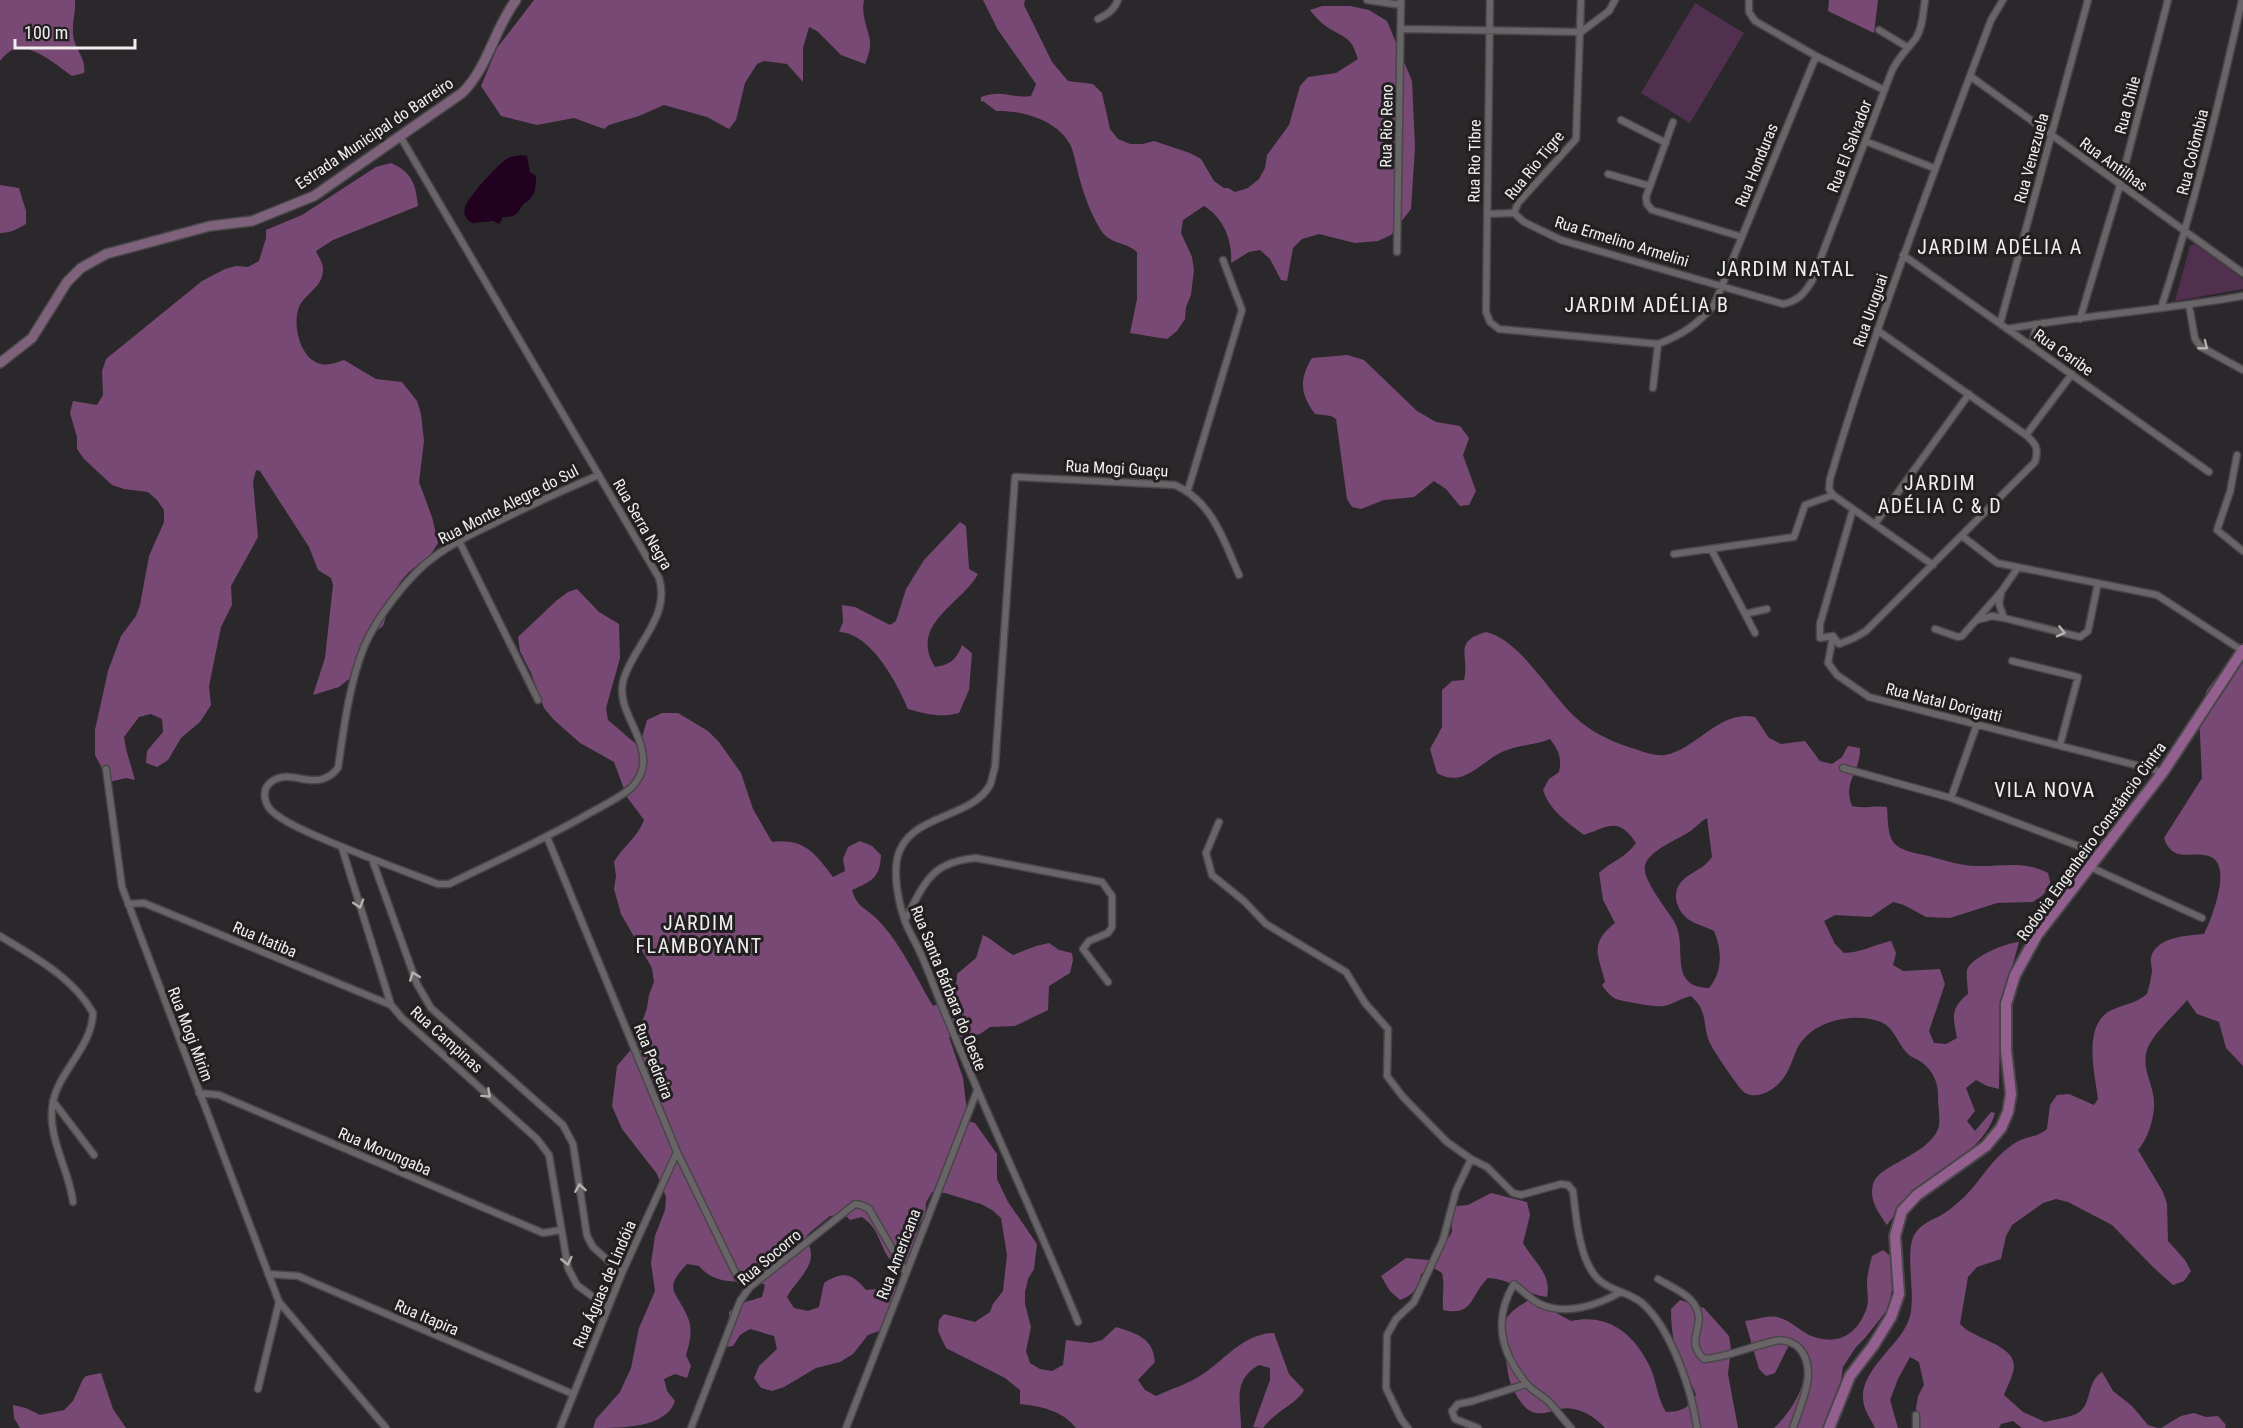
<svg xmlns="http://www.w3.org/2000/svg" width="2243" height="1428" font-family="'Roboto Condensed',sans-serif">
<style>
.green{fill:#51304f}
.forest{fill:#794975;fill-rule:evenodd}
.water{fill:#210020}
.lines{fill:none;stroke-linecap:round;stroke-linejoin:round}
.street-casing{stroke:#494649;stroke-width:9}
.secondary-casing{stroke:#494649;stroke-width:12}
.primary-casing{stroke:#494649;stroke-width:14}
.street{stroke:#686467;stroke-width:6}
.secondary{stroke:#7e627b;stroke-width:9}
.primary{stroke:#935f8f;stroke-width:10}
.oneway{stroke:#b3b0b2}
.labels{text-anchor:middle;stroke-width:6;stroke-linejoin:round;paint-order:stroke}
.street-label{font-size:16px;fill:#f0eeef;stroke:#221f21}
.quarter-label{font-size:20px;letter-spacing:1.5px;fill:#f0eeef;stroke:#221f21}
</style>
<rect width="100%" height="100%" fill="#2b282b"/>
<path class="green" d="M1695,3L1744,33L1690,123L1641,93Z
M2195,244L2243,279V289L2175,301L2190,246Z"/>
<path class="forest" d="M0,0H75C76,12 72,22 73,33C73,48 87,58 84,73L72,76C58,66 37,48 20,48C11,48 5,55 0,61Z
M534,0H864C861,13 867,27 870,40C871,48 868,57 865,64L841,55L817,31L809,27L803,48V82L787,64L764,61L757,64L745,83L736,120L729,129L707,117L664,105L639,116L609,125L604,129L574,118L537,125L501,116L481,86L497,48Z
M983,0H1025L1024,5L1052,62L1068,81L1093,84L1102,93L1110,129L1118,139L1130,144H1143L1154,141L1190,153L1201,159L1214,181L1224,188H1228L1235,192L1248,188L1259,179L1265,168L1267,155L1289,125L1300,86L1308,77L1336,73L1358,59C1351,38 1349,40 1332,30C1324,26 1315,17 1310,10L1322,6H1350L1369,10L1387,21L1412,81L1415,147L1411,209L1391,235L1378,241L1355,243L1319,234L1302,239L1293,248L1287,281L1281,280L1270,259L1260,250L1249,252L1231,263C1233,241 1223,217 1204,206L1183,220L1181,233L1192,257L1194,270L1191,295L1186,307L1185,319L1177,331L1167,339L1130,333L1137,299V252C1126,242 1111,244 1102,232C1091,215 1083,193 1078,173C1076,164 1074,154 1071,146C1058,120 1022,110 996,111L983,101L981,102V97C1003,89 1011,99 1031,96L1036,84L998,30Z
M1829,0H1878L1874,33L1828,11Z
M391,163C412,172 416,185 418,206L333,240L316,251C318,256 323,263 323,268C324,287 305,293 299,307C292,325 300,359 321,364C328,366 337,362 344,360L376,379L402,382L417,401L421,414L424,441L419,482L432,517L438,543L431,554L409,572L401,581L394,592L383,626L370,636L349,679L339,687L313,695L325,658L333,585L331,578L318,570L309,547L260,471L256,470L253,482L258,537L231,586L232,605L221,627L209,686L211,705L200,722L181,738L168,760L157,767L146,763L147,751L163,732L162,719L151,714L139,717L124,737L126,749L135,780L126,778L109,782L95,755V730L108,671L121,636L136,616L140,605L149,556L164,522V510L157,500L148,492L124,489L112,485L84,459L77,449V437L70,413L73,401L97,405L103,395L102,371L106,359L202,281L225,269L236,266L248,267L259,261L266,238V230L302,215L376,167Z
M0,185L19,188L26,211V224C18,229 10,233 0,233Z
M1347,355L1364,360L1417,411L1436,422L1460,426L1469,438L1463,455L1476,491L1469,505L1460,506L1446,489L1434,481L1414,497L1384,500L1361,509L1352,507L1347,499L1336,419L1331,416L1315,414C1300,394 1299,379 1312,358Z
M960,522L966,526L969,569L978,574C962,604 908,624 935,667C950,665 956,660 962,645L972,653L969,690L959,713C941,718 926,714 908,709C897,683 871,633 839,632L843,622L842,605L855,607L890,625L896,621L906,589L924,560Z
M577,589L599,612L619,624L620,658L606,708L608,720L636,744L641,741L647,720L662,713H678L708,731L719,742L741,773L753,809L772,842C804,838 815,853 833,877L845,871L843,859L848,847L860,841L872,846L881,855C880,878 872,881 852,890C857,907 864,907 876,918C901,943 915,976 933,1006C949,999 957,992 957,974L976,958L983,935C994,940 1002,949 1013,955L1036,946L1049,943L1059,950L1072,953L1073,960L1070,973L1049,986L1048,1010L1015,1026L990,1027L980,1034L968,1037H949L963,1078L968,1121L975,1123L997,1154V1179L1008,1202L1037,1244L1034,1269L1028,1279L1025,1292V1304L1031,1327L1026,1351L1030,1363L1040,1369L1052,1371L1063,1365L1066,1340L1091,1343L1102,1340L1116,1327C1138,1334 1153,1338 1155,1362L1138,1380L1145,1390L1156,1396C1171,1389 1188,1384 1203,1374C1227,1358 1243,1334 1274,1333L1289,1374L1304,1390C1298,1403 1274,1412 1263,1428L1253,1427L1270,1380V1368L1259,1365C1232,1380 1241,1402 1241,1428H1076C1063,1411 1041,1406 1020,1404V1390L1005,1378L946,1348L938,1331L939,1320L944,1314L975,1322L990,1312L993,1304L1003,1291L1007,1255L1001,1218L992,1210L981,1204L945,1193L932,1192L926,1203L925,1215L919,1225L913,1249L908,1261L896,1266C877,1248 883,1231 862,1217L850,1220L844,1214L830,1216L807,1235C807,1241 811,1248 811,1254C812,1269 793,1285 787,1297L794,1308L808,1311L819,1307L824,1283C843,1271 852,1273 866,1290L878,1289L888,1282L898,1288L900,1301L888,1322L879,1331L868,1335L853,1354L840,1362L816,1368L784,1387L772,1391L761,1388L754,1378L759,1366L777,1349L774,1336L750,1329L740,1335L733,1346L720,1348L729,1325V1312L739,1304L762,1297L765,1285L754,1279C734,1284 712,1282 699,1266L687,1264C661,1291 678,1292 688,1318C693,1329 690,1343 686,1355L691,1366L687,1378L675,1374L664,1379L667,1391L675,1401C666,1428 623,1428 593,1428L596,1419L620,1392L631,1368L639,1328L655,1291L651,1263L655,1236L665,1210L666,1197L657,1174L622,1129L612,1106L617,1066L633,1047L647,1008L649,995L654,982L652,968L621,914L614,889L616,876L614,862C623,846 638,837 644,820L627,797L614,762L580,743L553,719L544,708L531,673L520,651L518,637L556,601L568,592Z
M1486,632C1520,640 1549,692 1574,716C1591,733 1615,743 1638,750C1646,753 1656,756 1665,755C1697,749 1720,709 1755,717L1769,738L1781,744L1805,741L1820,761L1832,764L1842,757L1848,746L1860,748C1861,772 1842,781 1852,806C1864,809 1875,805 1887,807C1888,817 1887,835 1894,843C1901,851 1915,853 1924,855C1941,859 1957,865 1975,866C1999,867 2025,860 2048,873L2051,885L2043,895L2033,902L1997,903L1950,918L1926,917L1904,905L1893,902L1871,917L1835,915L1824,921L1835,944L1844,953C1861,953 1875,944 1891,941L1896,953L1893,965L1903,971L1940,969L1945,984L1929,1031L1934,1043L1946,1044L1957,1038C1953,1017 1950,1008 1968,994C1968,987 1966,977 1967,970C1971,957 2006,943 2019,942L2006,989L2000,1026L1999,1089L1987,1086L1976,1080L1966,1088L1975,1111L1967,1121L1975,1131L1991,1112L1995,1113C1986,1149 1934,1174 1907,1200C1900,1207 1893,1217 1887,1225C1878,1212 1869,1201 1873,1184C1878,1165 1928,1155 1938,1129C1941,1121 1938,1107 1938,1098C1939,1080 1930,1065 1914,1058C1899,1051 1897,1029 1881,1022C1872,1018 1859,1017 1850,1018C1831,1020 1814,1026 1802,1041C1794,1051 1793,1063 1786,1074C1779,1087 1760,1101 1745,1093C1739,1089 1712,1049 1709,1041C1702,1022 1708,1011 1691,996C1682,998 1673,1004 1664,1006C1659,1008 1621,1001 1616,999C1610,996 1605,990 1602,985L1605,982C1598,954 1589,944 1615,923L1603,900L1599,873C1611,861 1626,858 1636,843C1618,816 1608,827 1584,835C1567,822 1550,811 1543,790L1549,779L1559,772C1562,758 1559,751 1550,739C1535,745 1519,745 1504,751C1480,761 1465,789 1437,773L1430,749L1442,727V690L1452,681L1464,680C1470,655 1452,642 1486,632ZM1707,818L1712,857C1703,870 1693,870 1682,881C1670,893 1677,913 1691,921C1698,925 1706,927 1714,931C1722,949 1723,972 1709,988C1667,987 1688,947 1675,923C1668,910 1642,880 1645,866C1648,850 1680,839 1692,830C1697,826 1701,821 1707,818Z
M2243,656V1066L2226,1048L2219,1022L2197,1014L2187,1000C2177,1013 2151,1035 2147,1050C2142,1067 2150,1078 2153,1094C2157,1112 2149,1137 2138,1150L2163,1192L2167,1204L2168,1241L2185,1260L2191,1271L2184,1281L2173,1285L2154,1268L2112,1225L2068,1202L2056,1199L2043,1203L2012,1225L2006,1236L2001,1259L1977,1267L1968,1277L1960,1324C1974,1340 2015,1344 2014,1367C2013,1376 2007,1387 2004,1395L2023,1412L2045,1422C2055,1419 2069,1418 2078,1413C2092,1405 2086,1382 2102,1372L2113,1391L2132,1406L2148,1425L2158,1428H2022L2013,1421L2001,1424L1999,1428H1920L1916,1408L1918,1396L1924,1385L1919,1362L1910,1357L1898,1379L1890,1400L1898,1428H1875C1872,1421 1867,1415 1865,1408C1853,1375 1896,1350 1908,1322C1918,1301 1904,1256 1914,1235C1921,1223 1933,1220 1943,1214C1950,1210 1956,1204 1961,1200C1982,1181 1989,1160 2015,1143C2027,1135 2035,1139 2047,1129L2050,1105L2057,1095L2069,1094L2094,1105L2098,1099C2095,1073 2081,1022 2114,1009C2126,1004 2136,1003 2147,994C2149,987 2151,979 2152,971C2152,967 2150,961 2151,957C2158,936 2186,936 2204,934C2211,920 2231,870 2213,858C2196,848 2173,866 2164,838L2202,778L2199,713L2207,690L2222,670L2235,659Z
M1491,1193L1527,1202L1530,1215L1523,1243C1534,1262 1552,1274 1547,1297C1524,1294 1512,1279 1488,1278C1470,1295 1474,1317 1443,1310C1442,1297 1445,1286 1442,1273L1432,1267L1421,1274C1418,1288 1414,1295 1400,1300L1390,1291L1381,1276L1406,1258L1429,1260L1439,1253L1452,1232L1450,1200L1456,1206L1468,1205Z
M1883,1250L1893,1258V1285L1888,1309L1865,1338L1856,1347L1843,1367L1839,1391L1825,1428H1774C1793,1410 1812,1380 1801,1354C1799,1348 1798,1346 1793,1343L1789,1345L1775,1373L1766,1376L1759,1369L1745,1321C1756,1320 1766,1315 1777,1317C1790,1320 1798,1329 1809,1335C1837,1347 1858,1335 1867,1307C1869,1300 1867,1291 1867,1283C1867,1274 1870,1265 1872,1256Z
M1531,1299L1571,1321C1609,1313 1634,1334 1650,1367C1657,1382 1657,1398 1666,1412C1681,1412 1689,1408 1696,1395C1693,1385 1687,1379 1683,1370C1674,1350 1671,1331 1671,1309L1680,1300L1704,1308L1729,1336L1731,1349L1728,1374L1738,1428H1605C1595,1416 1576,1405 1560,1409C1548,1412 1536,1418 1525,1407C1520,1402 1513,1390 1511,1384C1507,1374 1502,1332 1504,1324C1508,1311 1521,1305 1531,1299Z
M101,1373L113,1409L126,1428H20L14,1418L13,1405L26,1408L40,1415L64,1410L73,1401L83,1379L86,1376Z
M2194,1413L2206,1417L2218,1416L2226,1425L2225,1428H2161L2181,1416Z"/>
<path class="water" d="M522,155L527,156L530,172L536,176C536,184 536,193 530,199C527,203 525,202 522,206C516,215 516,217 503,217L499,224L493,221L472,223C466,219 463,214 465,207C468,197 498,164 508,158C512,156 517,156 522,155Z"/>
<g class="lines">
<g class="street-casing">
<path id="street" d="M1367,0L1401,5
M1490,0L1486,312L1490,322L1499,329L1658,344C1682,335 1698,324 1714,305L1816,56
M1749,0V12L1755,21L1816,56L1884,90
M1098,19C1108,14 1114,10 1118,0
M1401,29L1581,32L1609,11L1615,0
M1879,30L1907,47
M1970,76L2243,273
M1621,120L1666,143
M1673,122L1646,197L1647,204L1652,210L1742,237
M400,136L659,578C671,616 635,644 624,678C614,709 646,733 643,765C642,773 637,782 631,788C618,799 602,806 588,814C543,840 496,861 449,884H438C396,868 355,853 314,835C301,829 286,823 274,813C265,806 260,791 271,782C290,766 317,795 338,768C344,727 349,685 364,647C376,618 409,575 434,557C453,543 474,533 495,523C529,506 563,490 599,475
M1865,141L1934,168
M1608,174L1650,186
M1514,213L1524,222L1561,240L1783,304C1798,301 1804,294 1812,281L1891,73C1897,58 1907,50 1916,38C1923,27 1923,12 1925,0
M1487,214L1514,213L1518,203L1576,139L1581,0
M1397,252L1401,0
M1903,255L2209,472
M2189,305L2195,339L2201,347L2243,370
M2161,308C2194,207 2219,104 2242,0
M2080,319L2120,185L2168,0
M2000,324L2088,0
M2007,329C2085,315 2165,310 2243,296
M2032,346L2035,330L2043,323
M1653,388L1658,344
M2026,435L2072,374
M2237,455L2230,492L2217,530L2243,551
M1188,490L1242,310L1223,260
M1853,509L1820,624V638L1833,636L1828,663L1837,675L1869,697L2163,772
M1875,524L1969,394
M1962,536L1997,563L2157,595L2243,651
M459,541L538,700
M1711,549L1755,633
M1674,554L1794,537L1805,505L1833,495
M1933,565L1833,495L1829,489L1830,479C1876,324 1934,172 1991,20L2003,0
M2001,593L1999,604L2004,618
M1745,614L1767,609
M1977,620L1992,616L2004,618L2080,637L2088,631L2098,583
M1935,629L1958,637L1962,636L2001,592L2017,569
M1833,636L1839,644L1854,638L1866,631L2035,462C2039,448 2036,444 2026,435L1877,330
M2012,661L2078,677L2060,745
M1843,768L1951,798L2100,854
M106,769L122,887L279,1302L386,1428
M1951,798L1977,724
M1219,822L1206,853L1212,875L1244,901L1266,924L1346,972L1365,1003L1388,1029L1387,1076L1403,1097L1447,1142L1471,1159L1487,1167L1513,1193L1521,1195L1561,1184L1568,1185L1573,1191C1576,1217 1579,1260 1598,1279C1610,1291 1629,1292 1642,1303C1671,1328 1692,1391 1697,1428
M547,837L677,1152L738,1278L750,1287
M342,848L391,1005L402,1018L537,1139L549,1155L568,1268L577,1285L608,1308
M372,859L417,984L431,1008L563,1125L573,1144L587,1236L593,1247L622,1273
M2090,867L2202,918
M128,904L144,903L391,1005
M905,920C925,883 930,862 976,858L1102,882L1112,896V927L1108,933L1089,941L1083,949L1108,982
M0,936C33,956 74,978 93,1013C92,1047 59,1071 53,1102C46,1136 69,1169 73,1202
M199,1093L219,1095L543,1233L561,1230
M53,1101L94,1155
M268,1274L298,1276L573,1394
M1658,1279C1668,1285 1682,1291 1690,1299C1713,1324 1681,1338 1704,1359C1729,1357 1751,1346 1775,1341C1782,1339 1792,1342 1797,1346C1820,1367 1801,1403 1793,1428
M1078,1322C1034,1214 984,1109 940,1001C933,984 927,967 919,950C914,939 907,929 904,918C898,901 894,877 897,859C907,813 971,820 990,785C992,780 993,773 995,767L1015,477L1175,485C1212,501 1224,541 1239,575
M258,1389L279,1302
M560,1428L622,1273L677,1152
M691,1428L740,1301L750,1287L855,1204L861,1205L869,1209L905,1271
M846,1428L977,1091
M1408,1428L1401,1419L1386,1388L1387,1335L1396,1319L1414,1302L1443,1240L1456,1191L1471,1159
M1478,1428L1455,1419L1452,1411L1458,1404L1473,1401L1526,1384
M1571,1428C1564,1420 1557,1411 1550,1403C1542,1395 1532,1391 1525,1382C1500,1351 1493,1319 1514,1284C1523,1291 1530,1299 1540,1304C1566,1316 1598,1305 1621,1292
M1916,1428V1415"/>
</g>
<g class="secondary-casing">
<path id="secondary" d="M0,363L32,338L67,282L81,268L106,254L210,226L252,221L314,196L462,93C488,68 494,29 516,0"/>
</g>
<g class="primary-casing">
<path id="primary" d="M1829,1428L1850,1376L1873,1346L1891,1317L1899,1294L1895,1236L1902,1211L1917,1195L1986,1146L2001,1128L2008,1112L2011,1094L2006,1050V1004L2015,975L2037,935L2163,772L2243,650"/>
</g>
<use href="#street" class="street"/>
<use href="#secondary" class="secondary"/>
<use href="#primary" class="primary"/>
</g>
<defs><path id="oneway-chevron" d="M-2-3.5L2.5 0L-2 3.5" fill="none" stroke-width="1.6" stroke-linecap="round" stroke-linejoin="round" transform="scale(1.5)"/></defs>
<g class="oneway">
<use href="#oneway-chevron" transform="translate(2204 346) rotate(38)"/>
<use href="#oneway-chevron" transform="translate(2061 632) rotate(14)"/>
<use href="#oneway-chevron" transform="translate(359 904) rotate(73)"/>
<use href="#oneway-chevron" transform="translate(414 976) rotate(-111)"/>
<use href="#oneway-chevron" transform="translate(487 1094) rotate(42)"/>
<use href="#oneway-chevron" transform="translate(580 1188) rotate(-99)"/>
<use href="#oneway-chevron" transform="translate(567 1261) rotate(77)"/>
</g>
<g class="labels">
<g class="street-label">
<text transform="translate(2127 105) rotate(-75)" y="6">Rua Chile</text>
<text transform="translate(1386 126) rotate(-89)" y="6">Rua Rio Reno</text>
<text transform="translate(374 133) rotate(-34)" y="6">Estrada Municipal do Barreiro</text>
<text transform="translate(1849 146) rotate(-69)" y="6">Rua El Salvador</text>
<text transform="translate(2192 152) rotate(-76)" y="6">Rua Colômbia</text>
<text transform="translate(2031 158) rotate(-75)" y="6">Rua Venezuela</text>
<text transform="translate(1474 161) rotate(-89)" y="6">Rua Rio Tibre</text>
<text transform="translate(2114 164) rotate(36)" y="6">Rua Antilhas</text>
<text transform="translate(1534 165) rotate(-51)" y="6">Rua Rio Tigre</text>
<text transform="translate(1756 165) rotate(-68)" y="6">Rua Honduras</text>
<text transform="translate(1622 241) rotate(17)" y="6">Rua Ermelino Armelini</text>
<text transform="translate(1870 310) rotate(-71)" y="6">Rua Uruguai</text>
<text transform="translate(2064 352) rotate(35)" y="6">Rua Caribe</text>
<text transform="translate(1117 468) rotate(3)" y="6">Rua Mogi Guaçu</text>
<text transform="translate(508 504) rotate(-27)" y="6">Rua Monte Alegre do Sul</text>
<text transform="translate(643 524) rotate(60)" y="6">Rua Serra Negra</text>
<text transform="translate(1944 702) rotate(14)" y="6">Rua Natal Dorigatti</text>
<text transform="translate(2091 841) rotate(-54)" y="6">Rodovia Engenheiro Constâncio Cintra</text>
<text transform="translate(265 939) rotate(23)" y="6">Rua Itatiba</text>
<text transform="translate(949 988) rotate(68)" y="6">Rua Santa Bárbara do Oeste</text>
<text transform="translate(191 1034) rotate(69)" y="6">Rua Mogi Mirim</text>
<text transform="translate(447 1039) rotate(42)" y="6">Rua Campinas</text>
<text transform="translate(654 1061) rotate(68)" y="6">Rua Pedreira</text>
<text transform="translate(385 1151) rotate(23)" y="6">Rua Morungaba</text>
<text transform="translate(898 1254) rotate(-69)" y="6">Rua Americana</text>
<text transform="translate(769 1257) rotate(-40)" y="6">Rua Socorro</text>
<text transform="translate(604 1284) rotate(-67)" y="6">Rua Águas de Lindóia</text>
<text transform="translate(427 1317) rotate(23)" y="6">Rua Itapira</text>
</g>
<g class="quarter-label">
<text x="2000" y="254">JARDIM ADÉLIA A</text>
<text x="1786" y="276">JARDIM NATAL</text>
<text x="1647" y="312">JARDIM ADÉLIA B</text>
<text x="1940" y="490">JARDIM<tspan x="1940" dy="23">ADÉLIA C &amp; D</tspan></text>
<text x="2045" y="797">VILA NOVA</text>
<text x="699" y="930">JARDIM<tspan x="699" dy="23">FLAMBOYANT</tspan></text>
</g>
</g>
<path d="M15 39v9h120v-9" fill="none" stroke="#f0eeef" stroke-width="3"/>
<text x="24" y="39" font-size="18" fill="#f0eeef" stroke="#221f21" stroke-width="4.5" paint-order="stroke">100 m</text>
</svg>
